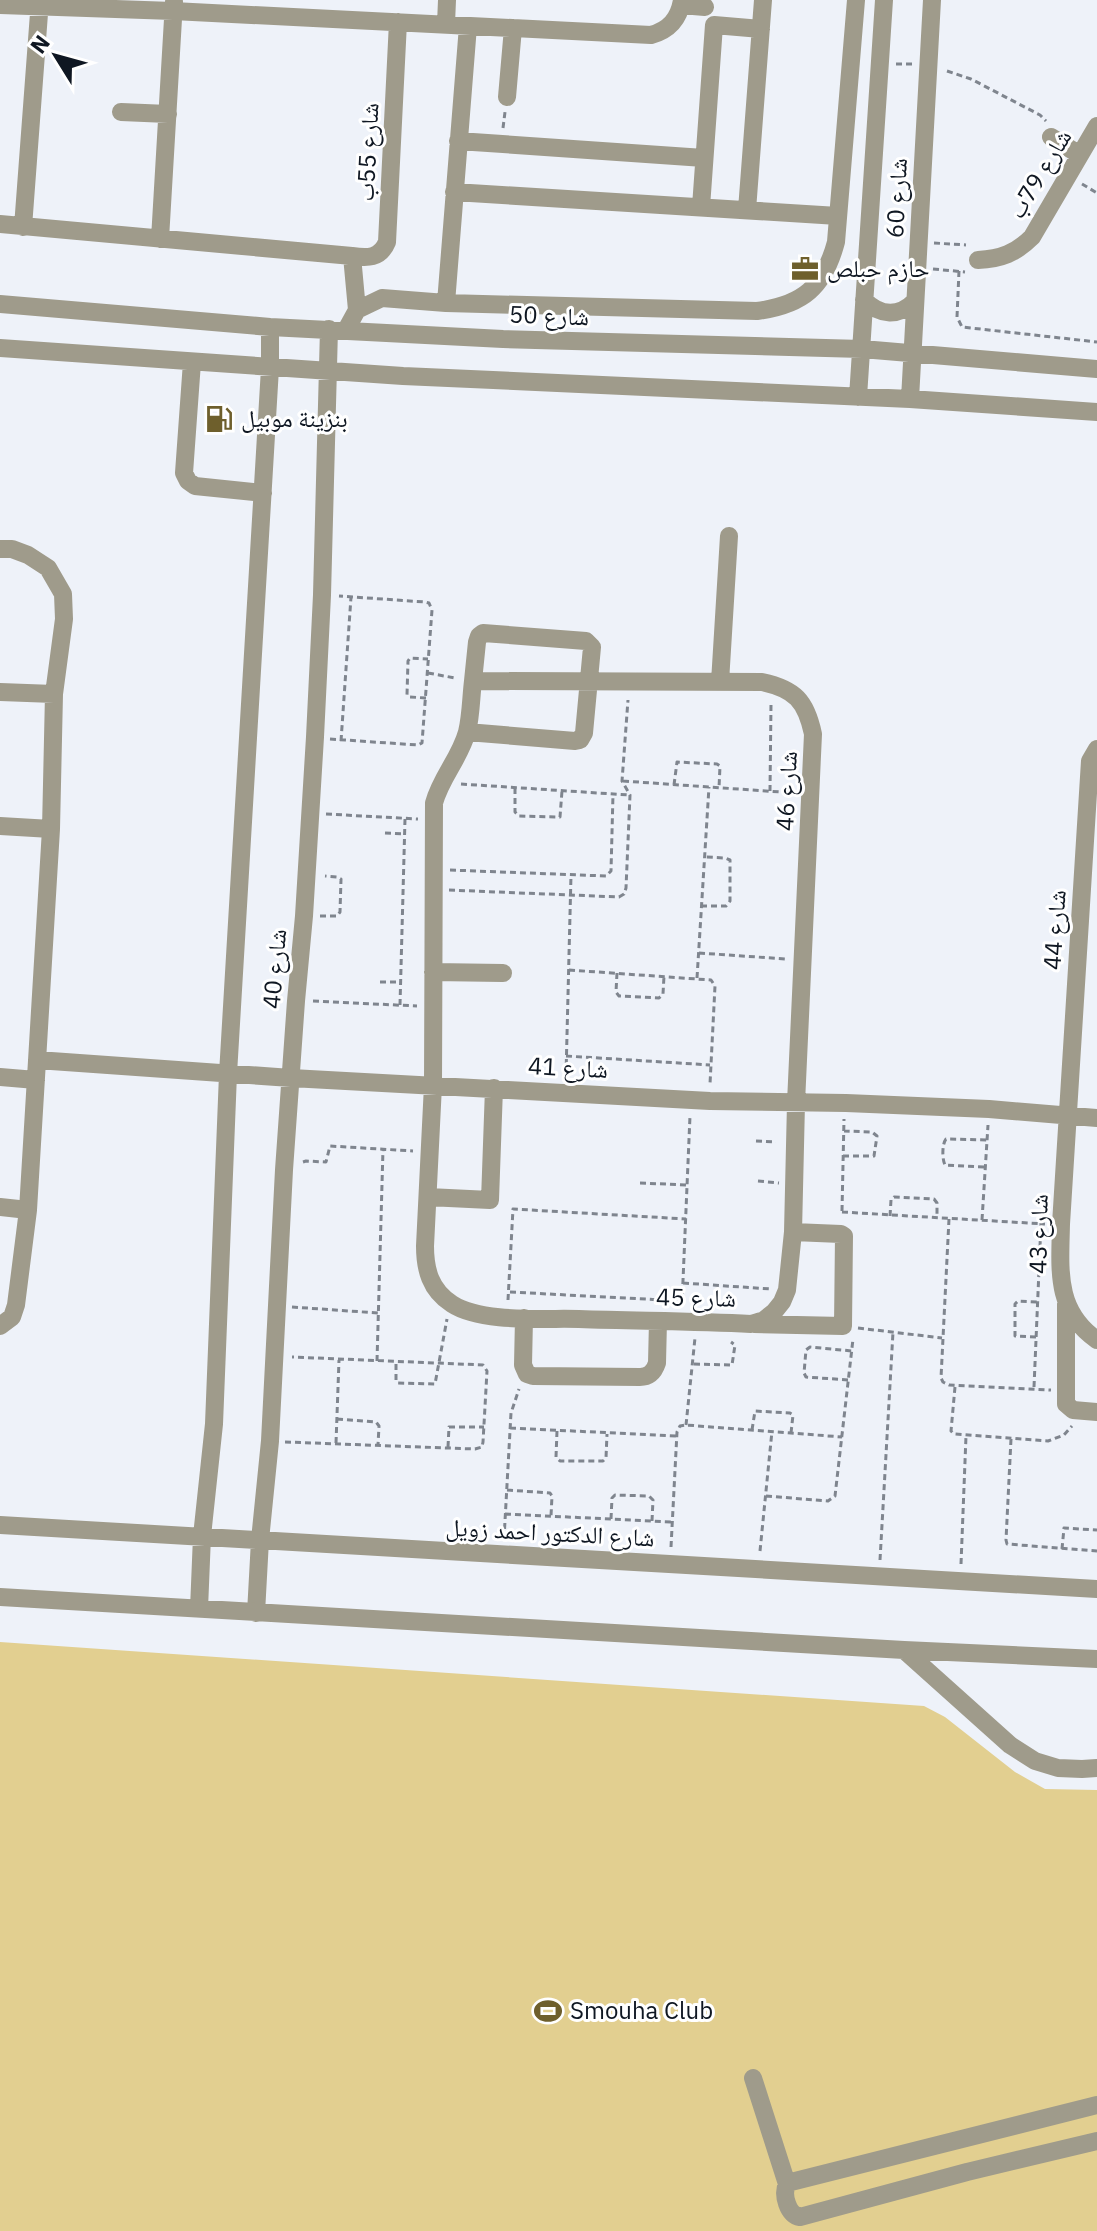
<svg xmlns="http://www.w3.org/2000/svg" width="1097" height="2231" font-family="'IBM Plex Sans','Noto Naskh Arabic',sans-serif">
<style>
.garden{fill:#e2cf90}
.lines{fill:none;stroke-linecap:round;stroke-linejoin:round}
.path{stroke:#7f858e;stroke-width:3;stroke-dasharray:6 4;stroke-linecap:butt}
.minor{stroke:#9f9b8b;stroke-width:18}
.labels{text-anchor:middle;stroke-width:6;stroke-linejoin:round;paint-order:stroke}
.street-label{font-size:24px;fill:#0f1722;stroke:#fff}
.poi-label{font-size:24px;fill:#0f1722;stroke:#fff;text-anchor:start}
</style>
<rect width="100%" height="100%" fill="#eef2f9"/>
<path class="garden" d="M0,1642L924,1706L945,1717L1015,1772L1045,1789L1097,1790V2231H0Z"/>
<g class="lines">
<path class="path" d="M896,64H912
M947,71L971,79L1040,115L1046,121
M503,128L505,112
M1082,184L1097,193
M934,243L966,245
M933,269L965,272
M959,271L957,317L962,327L1097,342
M428,673L455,678
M426,698L410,697L407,695L408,661L410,658L428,659
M330,739L418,745L422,743L432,610L429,603L425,602L339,596
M341,741L351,597
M623,781L795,793
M461,784L629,795
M674,785L677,762L717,764L720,766L719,788
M515,788V812L519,816L560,817L562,791
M770,791L771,704
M326,814L418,819
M385,833L405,834
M450,870L606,876L611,871L613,794
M449,890L619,897L624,894L626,888L630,795L622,781L628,700
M701,906H726L730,901V860L725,858L706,857
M320,916H337L340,912L341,879L337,877L325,876
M699,953L786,959
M569,970L711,980L715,986L710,1084
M617,973L616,992L619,996L659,998L663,994L664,976
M697,978L709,787
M380,982H400
M313,1001L417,1006
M400,1005L405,819
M566,1056L710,1065
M566,1075L571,875
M756,1141L776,1142
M843,1156H874L877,1136L872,1132L844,1131
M303,1162L306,1161L326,1162L330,1146L413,1151
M984,1167L945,1165C942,1159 942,1144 946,1139L988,1140
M758,1181L779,1183
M640,1183L687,1185
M842,1211L844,1119
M842,1212L1045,1224
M890,1216L891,1200L894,1197L934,1199L937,1203V1217
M949,1219L941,1378L943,1382L949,1385L1051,1390
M982,1220L988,1125
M683,1283L771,1289
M510,1292L682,1301
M508,1300L513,1209L686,1219
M682,1304L690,1116
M292,1307L378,1313
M858,1328L942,1338
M1036,1337L1015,1336V1304L1018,1301L1037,1302
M377,1361L383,1149
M396,1364V1381L398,1383L435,1384L447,1319
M694,1364L732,1365L735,1345L731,1342
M848,1380L806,1377L804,1373L806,1350L810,1347L852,1351
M955,1387L951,1431L954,1434L1048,1441L1064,1435L1072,1426
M1034,1387L1041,1223
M337,1419L376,1422L379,1426L378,1445
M686,1425L695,1338
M510,1428L677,1436
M752,1430L755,1411L790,1413L793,1415L791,1433
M557,1431L556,1457L560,1461H603L606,1458L607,1434
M1011,1439L1006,1540L1007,1544L1097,1551
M285,1442L475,1449L482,1447L483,1442L487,1371L483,1365L292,1357
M336,1443L339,1360
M448,1447L449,1427H484
M507,1490L550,1493L552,1496L551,1516
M766,1496L828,1501L835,1496L853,1339
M505,1514L672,1522
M611,1519L612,1498L615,1495L649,1496L653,1500L652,1521
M504,1539L511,1413L519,1389
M671,1547L677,1432L680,1426L686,1425L842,1437
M1062,1549L1064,1528L1097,1530
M760,1551L772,1431
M880,1560L893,1332
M961,1564L966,1436"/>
<path class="minor" d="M0,5L173,11L651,35C669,30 679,19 682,0
M681,5L705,7
M446,24L447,0
M507,97L513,28
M121,112L168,114
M1051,137L1080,155
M458,141L704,158
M454,192L838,216
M701,207L714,25L761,29
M747,210L763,0
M0,224L352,256L357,310
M23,227L40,0
M160,239L174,2
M352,256C367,258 380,259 387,242L398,22
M978,260C1001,259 1016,253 1032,237L1097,126
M864,300C880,316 899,317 915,301
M446,303L468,26
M0,304L270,327L503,339L862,349L1097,369
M346,330L357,310L382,298L446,303L757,311C803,305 824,287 836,242L856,0
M0,348L403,376L910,399L1097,412
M192,362L184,473L188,481L195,486L263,493
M858,397L884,0
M910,399L932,0
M0,549H12L28,555L48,568L63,594L64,619L54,694L51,829L28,1210L16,1305L12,1317L0,1326
M473,681L762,682C795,689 806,701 813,734L796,1103L793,1232L787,1290L782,1302L774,1312L764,1320L751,1324C694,1321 636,1321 579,1319C544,1318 481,1323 452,1304C430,1290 425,1269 425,1246L433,1085L434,803C441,777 460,758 467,732C471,716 471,697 473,681Z
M720,682L729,536
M0,692L54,694
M467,732L575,741L580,740L584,733L592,647L586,641L483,633L479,636L477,642L473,681
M1097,749L1090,761L1061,1224C1060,1270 1055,1311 1097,1340
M0,826L51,829
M433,972L503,973
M37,1060L291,1078L710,1101L846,1103L989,1109L1097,1118
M0,1077L36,1080
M428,1197L490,1200L494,1088
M0,1207L28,1210
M1066,1304V1404L1073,1410L1097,1412
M524,1318L523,1365L527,1374L533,1376L640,1377C649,1377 654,1372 657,1363L658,1321
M754,1324L843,1326L844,1236L841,1234L793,1232
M0,1525L1097,1589
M0,1597L904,1650L1097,1659
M199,1609L202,1536L214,1424L228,1074L270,368V327
M256,1613L260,1540L270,1441L284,1170L296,1001L304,916L315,737L322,595L329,329
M904,1650L1010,1745L1035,1761L1058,1768L1082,1769L1097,1768
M753,2078L787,2184
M1097,2105L791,2182L787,2184C782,2195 788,2215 800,2217L967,2172L1097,2141"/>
</g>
<defs>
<g id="office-bare" transform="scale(2.16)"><path d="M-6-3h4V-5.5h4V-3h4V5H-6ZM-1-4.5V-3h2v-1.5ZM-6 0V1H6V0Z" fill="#6e5f2c" stroke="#fff" stroke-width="2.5" paint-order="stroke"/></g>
<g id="fuel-bare" transform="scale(2.16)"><path d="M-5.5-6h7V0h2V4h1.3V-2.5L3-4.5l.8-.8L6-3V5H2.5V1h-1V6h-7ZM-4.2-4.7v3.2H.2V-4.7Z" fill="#6e5f2c" stroke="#fff" stroke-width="2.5" paint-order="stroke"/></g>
<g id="stadium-bare" transform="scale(2.16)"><path d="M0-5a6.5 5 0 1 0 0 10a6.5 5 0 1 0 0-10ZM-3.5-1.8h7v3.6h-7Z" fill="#6e5f2c" stroke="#fff" stroke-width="2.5" paint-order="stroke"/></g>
</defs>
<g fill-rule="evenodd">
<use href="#office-bare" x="805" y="269"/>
<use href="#fuel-bare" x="219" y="419"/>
<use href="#stadium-bare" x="548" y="2011"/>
</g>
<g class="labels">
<g class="street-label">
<text transform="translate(368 152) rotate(-87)" y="8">شارع 55ب</text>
<text transform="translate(1040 174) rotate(-59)" y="8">شارع 79ب</text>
<text transform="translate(897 198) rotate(-87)" y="8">شارع 60</text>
<text transform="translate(549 316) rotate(2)" y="8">شارع 50</text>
<text transform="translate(787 791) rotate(-87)" y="8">شارع 46</text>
<text transform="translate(1055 930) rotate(-86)" y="8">شارع 44</text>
<text transform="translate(275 969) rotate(-85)" y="8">شارع 40</text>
<text transform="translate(568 1068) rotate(3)" y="8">شارع 41</text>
<text transform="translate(1039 1234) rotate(-89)" y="8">شارع 43</text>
<text transform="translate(696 1298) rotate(1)" y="8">شارع 45</text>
<text transform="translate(550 1533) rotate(3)" y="8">شارع الدكتور احمد زويل</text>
</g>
<g class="poi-label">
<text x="827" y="277">حازم حبلص</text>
<text x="241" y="427">بنزينة موبيل</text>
<text x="570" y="2019">Smouha Club</text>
</g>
</g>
<g transform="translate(56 56) rotate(307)" stroke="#ffffff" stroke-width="6" paint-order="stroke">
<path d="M0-6L14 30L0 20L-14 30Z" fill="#0f1722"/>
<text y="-12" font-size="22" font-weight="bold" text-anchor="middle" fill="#0f1722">N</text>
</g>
</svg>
